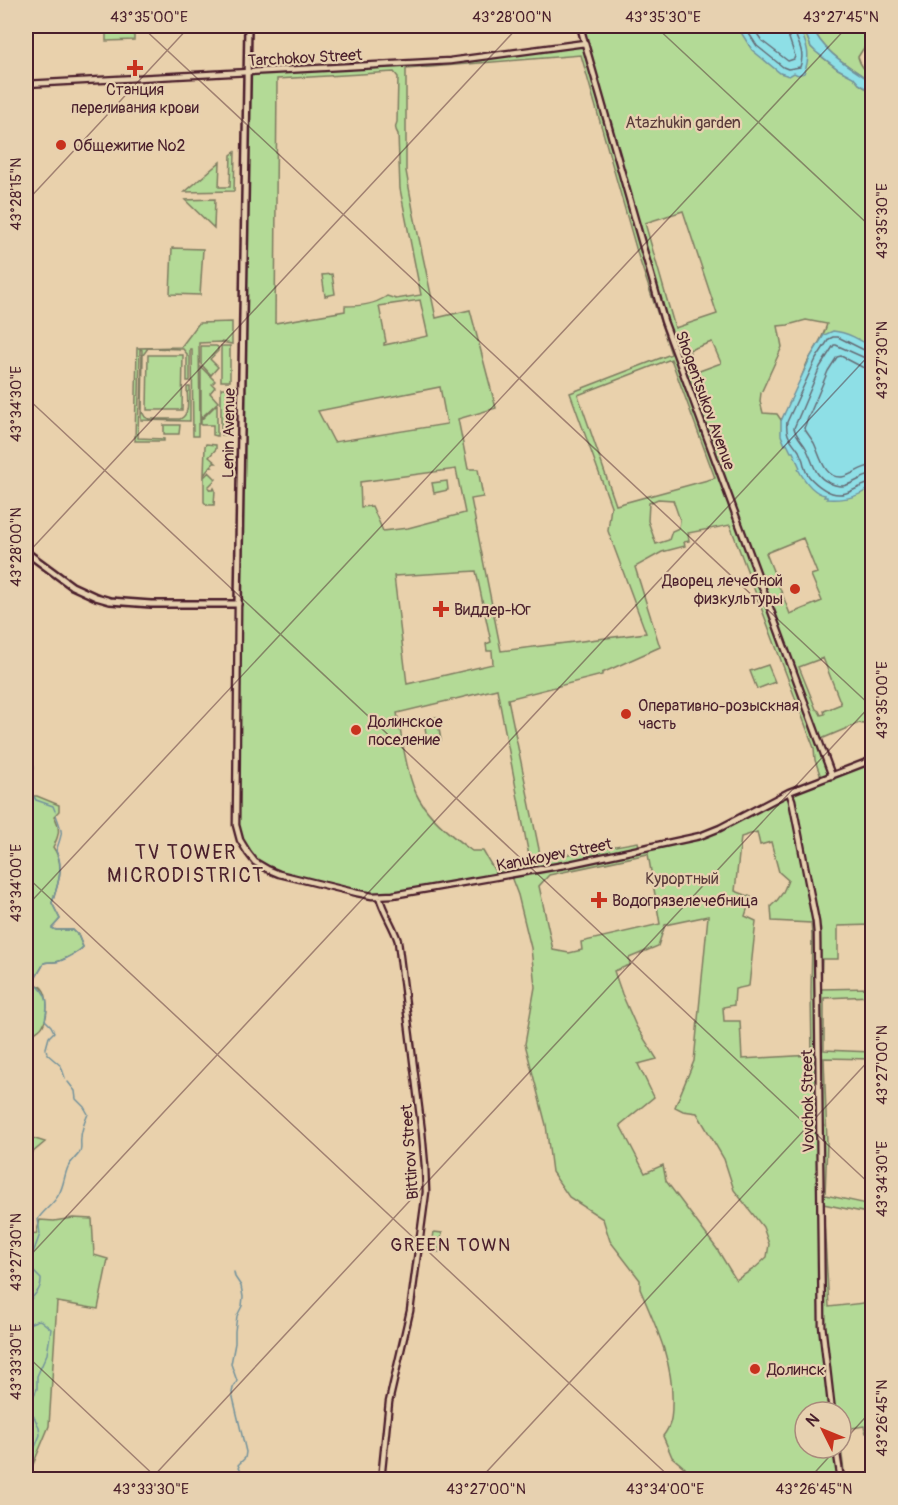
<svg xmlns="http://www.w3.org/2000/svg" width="898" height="1505" font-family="Pangolin,sans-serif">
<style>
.green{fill:#b3da96;stroke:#7e7c60;stroke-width:1.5;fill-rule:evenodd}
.water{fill:#8edfe6;stroke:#73929b;stroke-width:1.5}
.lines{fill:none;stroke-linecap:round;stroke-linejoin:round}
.shore{stroke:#656c76;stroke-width:1.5}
.stream{stroke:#73929b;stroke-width:1.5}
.tertiary-casing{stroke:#4a1f2b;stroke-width:9}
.secondary-casing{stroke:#4a1f2b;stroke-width:10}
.tertiary{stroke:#e7d1b0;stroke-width:4.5}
.secondary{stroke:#e7d1b0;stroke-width:5}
.ticks{fill:none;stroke:#4a1f2b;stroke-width:1.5;stroke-opacity:0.45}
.poi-dot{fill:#c8321e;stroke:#e7d1b0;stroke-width:2}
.labels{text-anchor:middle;stroke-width:4.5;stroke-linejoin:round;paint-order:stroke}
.street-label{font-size:16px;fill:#4a1f2b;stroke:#e7d1b0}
.poi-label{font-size:16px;fill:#4a1f2b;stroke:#e7d1b0;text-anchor:start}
.park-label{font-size:16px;fill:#5a3b3b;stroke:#e7d1b0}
.neighbourhood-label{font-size:18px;letter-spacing:1.5px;fill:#4a1f2b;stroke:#e7d1b0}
.quarter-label{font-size:20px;letter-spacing:1.5px;fill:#4a1f2b;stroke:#e7d1b0}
.neatline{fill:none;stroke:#4a1f2b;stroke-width:2}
.ticks-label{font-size:15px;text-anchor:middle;fill:#4a1f2b}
</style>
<rect width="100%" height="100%" fill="#e9d1ac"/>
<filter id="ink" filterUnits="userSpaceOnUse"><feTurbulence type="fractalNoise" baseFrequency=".0167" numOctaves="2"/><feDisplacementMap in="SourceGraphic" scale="12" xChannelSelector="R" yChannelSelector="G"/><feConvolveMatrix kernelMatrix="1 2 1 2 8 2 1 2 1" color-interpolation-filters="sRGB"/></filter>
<g filter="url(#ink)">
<path class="green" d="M134,26V40L106,41V27Z
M580,26H803L811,47L822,57L838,69L854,77L859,84L872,92V726L859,723L819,740L832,776L872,760V925L838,926V959H822L821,989L872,988V996L824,998V1050L872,1052V1059L824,1058L827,1143L825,1195L872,1205V1214L823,1204L829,1307L872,1302V1433H866L864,1426L846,1429L845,1432L841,1433V1412H805V1448H841L845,1479H690L685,1468L672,1457L663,1436C671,1426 672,1417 672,1405C674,1363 656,1327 640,1289V1280L610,1241L603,1219L569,1197L552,1172L546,1125L525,1044L535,987L531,948L518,895L510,874L379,896L279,874L252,859L237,830L247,72L450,61L584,44ZM581,55L638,255L671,354L570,393L611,506L608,531L646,633L501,651L471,499L483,497L478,469H468L458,419L496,408L470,310L436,318L413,210L406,171V69ZM394,72L398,77L397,122C395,127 395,129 398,134L400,189L421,295L396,299L387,296C374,305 360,306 345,306V311L275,323L277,79ZM683,211L717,314L675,328L645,223ZM420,300L428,336L384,345V343L386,342L379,306ZM806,320L827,324C823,339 814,350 807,363C799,382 793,404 781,420L777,414L763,413L760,401L761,393L782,347L778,326L788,325ZM712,342L721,363L694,373L687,355L690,353L689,350ZM671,359L715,478L616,505L578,395ZM440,387L447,424L334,442L318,411ZM456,469L465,513L408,528L383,531L372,506L361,507L360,482ZM658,499L673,500L680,520L679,528L672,531L669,540L656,544L648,521L649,503ZM730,525L814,748L815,760L822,780L756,808L700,836L640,849L638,842L541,859L508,699L602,675V673L660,647L635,567L662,552L685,546L684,542L689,541L688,533ZM803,538L817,573L811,575L822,601L790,614L766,553ZM476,571L491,642L486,644L487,651H492L493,664L407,684L394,576ZM823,658L841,704L824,711L825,714L821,715L819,711L816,709L799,667ZM497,689L530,861L494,870L483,851H472C454,838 430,818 419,799C407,779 402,737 397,713ZM757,832L760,845L771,842L779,872L788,880C784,891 781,898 771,906L772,921L811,923L812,936L811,993L812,1055L742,1059L740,1021H724L723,1007L734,1005L735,989L749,986L756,921L745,916L751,897L735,891L741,837ZM648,854L660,924L581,942L582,950L569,953L553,950L539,886L549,875ZM708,916L694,1061L675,1107L683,1111L697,1113L724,1159L734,1190L763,1227L769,1244L767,1257L755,1268L736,1280L717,1249L666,1181L663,1165L645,1173L620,1125L654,1097L638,1064L657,1059L636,1026L622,994L614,971L630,965L629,958L658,946L665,925Z
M812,26H872V42L863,49L858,57C860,65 865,71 872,74V82C850,67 822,52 812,26Z
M235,152L234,191L185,192L220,162L219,187H230L231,155Z
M215,199L214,228L185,200Z
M172,248L203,249L200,295L170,294Z
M332,274L335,294L325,296L322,275Z
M232,322V344L221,342L199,343L200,424H198V436H193L192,349H190V381H187V354L183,349L148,348L143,355L142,412L145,417L149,419H180C191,414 187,398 187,387H190V421L141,420L142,350L140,349L138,438L164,439V441H135L137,348L181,347L199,323Z
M201,346H216L218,347V351L210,359L218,367L211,375L201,364Z
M221,346H230V381H221Z
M148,355H183L182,410H147Z
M201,367L215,381L212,384L215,387L210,393L218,402L201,418Z
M221,388H230V435H221Z
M217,404V436L213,435V425H201V420Z
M164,425H180L179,434H164Z
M206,444L216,445V449L209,457L216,463H214L211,466L212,467H210L204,475L205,446Z
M209,472L216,479L208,487L210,490H213L214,488L215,490L214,505H207L204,502V477Z
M447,481L448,490L434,493L432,483Z
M768,665L775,682L757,689L750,671Z
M437,717L441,740L427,742L424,719Z
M26,796H37L59,805V811L54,816C61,828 59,836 53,847C66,865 58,884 52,903L60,919L52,928L56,930H73L78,935L83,947C79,952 60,962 54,962C51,962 47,962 44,963C41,970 36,975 34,982C37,985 40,986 42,988C49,996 48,1017 43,1025C41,1030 36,1031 32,1035C29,1038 27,1043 26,1047Z
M26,1132L29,1137L45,1142L26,1158Z
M73,1218L92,1219L94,1255L108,1259L98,1309L57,1302L49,1426L27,1479H26V1231L36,1234L40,1220L54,1221Z
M434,1232L442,1233L439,1252L431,1251Z"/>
<path class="water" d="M737,26H799C806,44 812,54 804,73L798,75L794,73L789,76L780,73L752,50Z
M803,26H812C822,52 850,67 872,82V92L859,84L853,77L838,69L816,52L811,47Z
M833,331C846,332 862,340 872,348V487C857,497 847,500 827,499V497H824L825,495C813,493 804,480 798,469L800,468L793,452H791L787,444L785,445L781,435V421L811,356L824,335Z"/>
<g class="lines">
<path class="shore" d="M744,26L757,46L783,67L788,69L800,67C806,50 796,42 793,26
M752,26L762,41L788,61L794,59L795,56L787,32L786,26
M872,352H868L838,337H833L829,339L816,359L787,422C785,437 792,440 799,451C802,457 804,463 805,469C808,479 823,490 832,493C848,498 859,484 872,483
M872,360L865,358L836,345H834L820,367L794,428C796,436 802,441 806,448C813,461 814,476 828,482C833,485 836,486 842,486C853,485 861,476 872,475
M872,369L862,367L841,356L837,357L828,371L804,428C807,433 811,438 814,443C820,455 824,479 842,477C853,475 861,466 872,466"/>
<path class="stream" d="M26,764H33L34,768L27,787L31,794
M34,797L36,800L53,806L55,811
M56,815C63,835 63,830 56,851C65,867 57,887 52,903L60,919L52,928L56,930H73L78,935L83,947C79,952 60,963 54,962C50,962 47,962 44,963C41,970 36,975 34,982C48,995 49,1002 45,1020L51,1026L54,1032L49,1037L46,1048L47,1054L61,1066L65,1078
M234,1272L235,1277L241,1286L243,1297L242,1306L237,1316L235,1331V1343L231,1364L237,1381L233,1388L232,1393L246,1452L245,1458L238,1465L246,1480
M26,1305C32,1296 42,1291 41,1279L31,1269L32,1256L40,1234L38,1219C44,1210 54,1204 59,1194C64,1185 64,1176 68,1167C71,1161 77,1157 80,1152C82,1147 80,1143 81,1138C81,1130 85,1121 88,1114L84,1107L76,1099L75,1091L68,1082
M26,1325C43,1319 36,1317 51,1329L47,1354L37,1376V1389L31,1401L32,1413L39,1427L40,1435L33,1452L26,1467"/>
<g class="tertiary-casing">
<path id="tertiary" d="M580,26L664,321L832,776
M26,84L450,61L585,43
M238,604L236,825L240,840L248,853L255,862L267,869L279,874L357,893L372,896L393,895L570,864L700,836L720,828L789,792L872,760
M789,792L792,800L816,922L817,933L822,1325L832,1412
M379,896C383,912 393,925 398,941L422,1132L425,1166L426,1192L410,1311L389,1402L381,1480
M836,1448L841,1480"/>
</g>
<g class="secondary-casing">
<path id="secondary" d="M26,552L72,586L96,597L110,601L151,604H238L248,26"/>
</g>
<use href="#tertiary" class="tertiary"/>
<use href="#secondary" class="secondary"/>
</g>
</g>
<path class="ticks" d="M141,26L872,707M655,26L872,228M26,202L190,26M26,397L872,1186M26,555L519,26M26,876L673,1480M26,907L848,26M26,1260L872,352M26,1355L159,1480M841,1444L872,1410M150,1480L872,704M479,1480L872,1057M808,1480L837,1448"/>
<g class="poi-dot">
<path d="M132 59h6v6h6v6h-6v6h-6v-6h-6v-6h6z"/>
<circle cx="61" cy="145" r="6"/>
<circle cx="795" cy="589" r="6"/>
<path d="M438 600h6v6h6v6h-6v6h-6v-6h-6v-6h6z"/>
<circle cx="626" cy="714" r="6"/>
<circle cx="356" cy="730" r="6"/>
<path d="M596 891h6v6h6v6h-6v6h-6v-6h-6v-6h6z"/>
<circle cx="755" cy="1369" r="6"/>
</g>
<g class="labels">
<g class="street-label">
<text transform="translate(305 57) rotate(-3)" y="6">Tarchokov Street</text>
<text transform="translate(706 400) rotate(70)" y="6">Shogentsukov Avenue</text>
<text transform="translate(228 433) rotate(-89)" y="6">Lenin Avenue</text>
<text transform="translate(554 854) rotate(-11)" y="6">Kanukoyev Street</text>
<text transform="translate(807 1101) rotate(-91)" y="6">Vovchok Street</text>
<text transform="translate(409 1152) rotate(-94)" y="6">Bittirov Street</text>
</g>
<g class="poi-label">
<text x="135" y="95" text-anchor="middle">Станция<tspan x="135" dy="18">переливания крови</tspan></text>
<text x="73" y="151">Общежитие №2</text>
<text x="783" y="586" text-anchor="end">Дворец лечебной<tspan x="783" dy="18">физкультуры</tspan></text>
<text x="454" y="615">Виддер-Юг</text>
<text x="638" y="711">Оперативно-розыскная<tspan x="638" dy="18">часть</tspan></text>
<text x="368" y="727">Долинское<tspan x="368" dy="18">поселение</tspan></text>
<text x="612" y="906">Водогрязелечебница</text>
<text x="767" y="1375">Долинск</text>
</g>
<g class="park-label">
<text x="683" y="128">Atazhukin garden</text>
<text x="682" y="884">Курортный</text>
</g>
<g class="neighbourhood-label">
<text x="451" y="1251">GREEN TOWN</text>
</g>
<g class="quarter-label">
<text x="186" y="859">TV TOWER<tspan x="186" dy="23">MICRODISTRICT</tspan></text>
</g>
</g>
<rect width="898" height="1505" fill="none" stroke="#e7d1b0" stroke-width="66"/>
<g transform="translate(823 1430) rotate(313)"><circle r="28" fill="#e7d1b0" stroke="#a88a7b" stroke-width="1.5"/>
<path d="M0-4.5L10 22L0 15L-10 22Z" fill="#c8321e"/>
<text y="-9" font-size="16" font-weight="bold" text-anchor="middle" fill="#4a1f2b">N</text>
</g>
<rect x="33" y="33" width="832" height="1439" class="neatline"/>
<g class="ticks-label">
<text x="149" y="22">43°35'00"E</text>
<text x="512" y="22">43°28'00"N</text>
<text x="663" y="22">43°35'30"E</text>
<text x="841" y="22">43°27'45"N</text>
<text transform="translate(16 194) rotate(-90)" y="5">43°28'15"N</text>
<text transform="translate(882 221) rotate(-90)" y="5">43°35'30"E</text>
<text transform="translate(882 360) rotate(-90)" y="5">43°27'30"N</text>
<text transform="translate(16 404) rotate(-90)" y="5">43°34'30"E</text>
<text transform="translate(16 547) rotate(-90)" y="5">43°28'00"N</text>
<text transform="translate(882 700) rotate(-90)" y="5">43°35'00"E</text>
<text transform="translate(16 883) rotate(-90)" y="5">43°34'00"E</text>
<text transform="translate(882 1065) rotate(-90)" y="5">43°27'00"N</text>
<text transform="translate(882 1179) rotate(-90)" y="5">43°34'30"E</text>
<text transform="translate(16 1252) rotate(-90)" y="5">43°27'30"N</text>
<text transform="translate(16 1362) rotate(-90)" y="5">43°33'30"E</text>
<text transform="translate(882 1418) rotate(-90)" y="5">43°26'45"N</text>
<text x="151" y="1494">43°33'30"E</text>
<text x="486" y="1494">43°27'00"N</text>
<text x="665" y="1494">43°34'00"E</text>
<text x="814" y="1494">43°26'45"N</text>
</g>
</svg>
